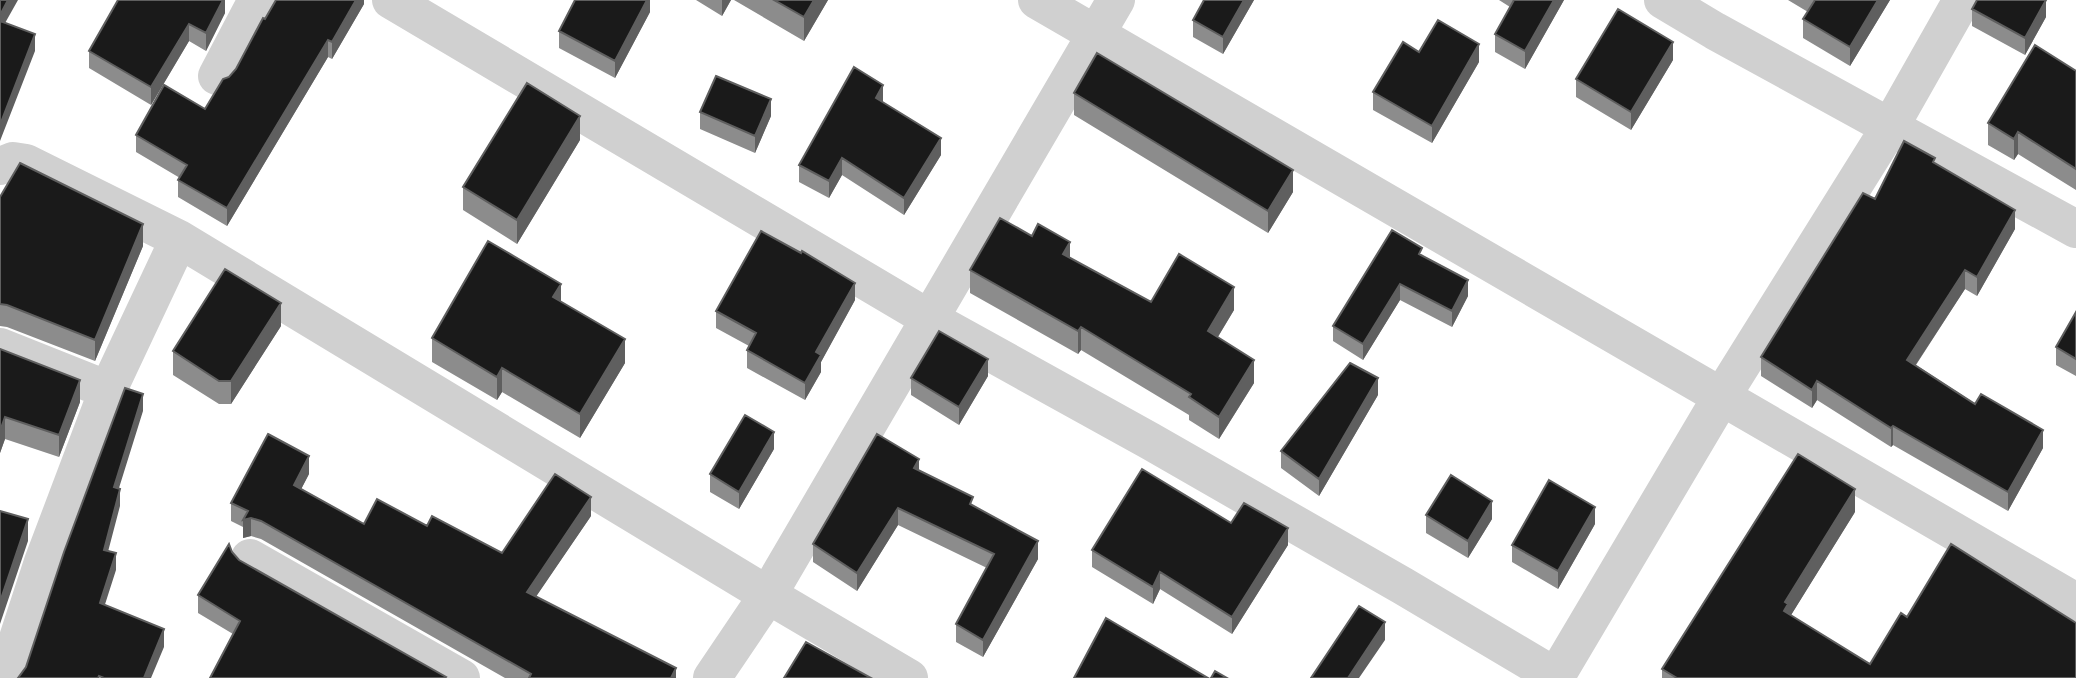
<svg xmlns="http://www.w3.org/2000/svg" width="2076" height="678" font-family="'IBM Plex Sans',sans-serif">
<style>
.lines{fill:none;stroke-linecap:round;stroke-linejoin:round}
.minor{stroke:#d0d0d0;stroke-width:38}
.wall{fill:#8c8c8c}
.shaded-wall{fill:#5f5f5f}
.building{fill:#1a1a1a;stroke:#5f5f5f;stroke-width:2}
</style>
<rect width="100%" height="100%" fill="#fff"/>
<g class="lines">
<path class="minor" d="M391,0L930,319L1150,441L1403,586L1558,678
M1037,0L2076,602
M1663,0L1715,31L2076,229
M217,76L257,0
M0,166L13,161L26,163L179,239
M0,347L108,390
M250,558L461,678
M5,678L43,562L108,390L179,239L768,595L909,678
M712,678L768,595L1116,0
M1555,678L1722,396L1890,127L1962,0"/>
</g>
<path class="wall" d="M225,0V13L206,51L189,41L151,105L89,68V51Z
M364,0V4L332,59L328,57L227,226L178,197V180L180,178L136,152V135L205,109L236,69L265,19Z
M650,0V12L615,78L559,48V31Z
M696,0H731L722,16Z
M734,0H828L804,41Z
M1204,0H1254L1223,54L1193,37V20Z
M1499,0H1564L1525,69L1495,52V34L1510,7Z
M1788,0H1890L1850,66L1803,38V19L1808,12Z
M1972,9L2046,17L2025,55L1972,26Z
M1673,60L1631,130L1576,97V79Z
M1479,62L1432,143L1373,110V92Z
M2076,71V190L2018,154L2014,160L1988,145V123Z
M1074,93L1293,192L1268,233L1074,115Z
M883,103L941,155L904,215L842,175L829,198L799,182V165Z
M700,112L771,116L755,153L700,129Z
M580,140L517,244L463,210V187Z
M1935,164L2015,229L1977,296L1965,289L1916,365L2043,448L2008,511L1893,445L1891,447L1817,400L1812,408L1761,376V357L1875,199Z
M0,197L143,246L95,361L7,327L0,326Z
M1422,256L1468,296L1452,327L1400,300L1363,360L1333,341V326Z
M1070,258L1151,302L1234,310L1218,337L1254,383L1219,439L1189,420V415L1081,350L1078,354L970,293V270Z
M855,300L821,362V372L805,400L747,368V350L749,346L716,328V311Z
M561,302L625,363L580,438L502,392L497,400L432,362V338Z
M2076,312V376L2056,365V347Z
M281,326L231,404H219L173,375V351Z
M0,349L80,402L59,457L5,439L0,453Z
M988,376L959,425L911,395V378Z
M1378,395L1319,496L1281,468V451Z
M774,449L739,509L710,492V474Z
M919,471L973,505L1038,559L983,657L956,642V624L987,568L898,525L857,591L813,562V544Z
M309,474L301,489L364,524L427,526L502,553L591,516L536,596L676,678H505L261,539L251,536L243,538V527L231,521V503Z
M1855,512L1791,615L1870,664L1907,617L2076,678H1662V669Z
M1426,515L1492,519L1468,558L1426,533Z
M1231,523L1288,545L1232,634L1160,589L1153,604L1092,567V550Z
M1595,524L1558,589L1512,562V545Z
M232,552L239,560L446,677L233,634L198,613V595Z"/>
<path class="shaded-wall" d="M8,0H18L0,32V15Z
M223,0H225V13L206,51V33Z
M356,0H364V4L332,59V42Z
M647,0H650V12L615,78V61Z
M722,0H731L722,16Z
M814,0H828L804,41V17Z
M1244,0H1254L1223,54V37Z
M1554,0H1564L1525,69V51Z
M1878,0H1890L1850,66V47Z
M2046,0V17L2025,55V38Z
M189,24V41L151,105V87Z
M35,34V51L0,141V125Z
M328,40V57L227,226V208Z
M1673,42V60L1631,130V112Z
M1479,44V62L1432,143V126Z
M883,85V102L876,115V98Z
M771,99V116L755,153V136Z
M580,116V140L517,244V220Z
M2018,132V154L2014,160V139Z
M941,138V155L904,215V198Z
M842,158V175L829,198V181Z
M1293,170V192L1268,233V211Z
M2015,210V229L1977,296V277Z
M143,224V246L95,361V340Z
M1070,242V265L1063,254Z
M1965,270V289L1907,378V360Z
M1468,280V296L1452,327V311Z
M855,283V300L821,362V372L805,400V383L816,352Z
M561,284V307L553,297Z
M1400,284V300L1363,360V344Z
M1234,287V310L1208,353V331Z
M281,303V326L231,404V381Z
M1081,327V350L1078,354V331Z
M625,339V363L580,438V414Z
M988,359V376L959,425V407Z
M1254,360V383L1219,439V417Z
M502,368V392L497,400V377Z
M1378,378V395L1319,496V479Z
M80,380V402L59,457V435Z
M1817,381V400L1812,408V390Z
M143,394V411L114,504V487Z
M5,417V439L0,453V431Z
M1893,426V445L1891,447V428Z
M2043,430V448L2008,511V492Z
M774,432V449L739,509V492Z
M309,456V474L294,503V485Z
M919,459V477L914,468Z
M120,489V506L104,567V550Z
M1855,489V512L1788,620L1784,634L1785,602Z
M591,497V516L527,610V592Z
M1492,501V519L1468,558V541Z
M1595,507V524L1558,589V571Z
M898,508V525L857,591V573Z
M251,518V536L243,538V520Z
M28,519V541L0,624V602Z
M1288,528V545L1232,634V617Z
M1038,541V559L983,657V640Z
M116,553V570L100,620V603Z
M1160,572V589L1153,604V587Z
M1385,622V640L1359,678H1348Z
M164,629V647L151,678H144Z
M676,668V678H671Z"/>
<path class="building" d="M0,0H8L0,15Z
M118,0H223L206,33L189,24L151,87L89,51Z
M276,0H356L332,42L328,40L227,208L178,180L187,165L136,135L164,85L205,109L223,79L229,77L236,69L263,18L265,19Z
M575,0H647L615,61L559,31Z
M774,0H814L804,17Z
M1204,0H1244L1223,37L1193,20Z
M1514,0H1554L1525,51L1495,34Z
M1815,0H1878L1850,47L1803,19Z
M1977,0H2046L2025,38L1972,9Z
M1618,9L1673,42L1631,112L1576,79Z
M1438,20L1479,44L1432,126L1373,92L1403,42L1419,52Z
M0,21L35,34L0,125Z
M2035,45L2076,71V169L2018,132L2014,139L1988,123Z
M1097,53L1293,170L1268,211L1074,93Z
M854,67L883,85L876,98L941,138L904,198L842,158L829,181L799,165Z
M716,76L771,99L755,136L700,112Z
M527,83L580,116L517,220L463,187Z
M1904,141L1935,158L1933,162L2015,210L1977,277L1965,270L1907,360L1975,404L1981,394L2043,430L2008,492L1893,426L1891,428L1817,381L1812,390L1761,357L1863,193L1875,199Z
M20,163L143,224L95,340L7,305L0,304V197Z
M1000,218L1032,236L1038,224L1070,242L1063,254L1151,302L1179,254L1234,287L1208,331L1254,360L1219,417L1189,397L1191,394L1081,327L1078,331L970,270Z
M1392,230L1422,248L1419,254L1468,280L1452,311L1400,284L1363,344L1333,326Z
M761,231L801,253L802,251L855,283L816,352L821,355L805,383L747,350L756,333L716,311Z
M488,241L561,284L553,297L625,339L580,414L502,368L497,377L432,338Z
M225,269L281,303L231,381H219L173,351Z
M2076,312V359L2056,347Z
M939,331L988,359L959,407L911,378Z
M0,349L80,380L59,435L5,417L0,431Z
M1350,363L1378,378L1319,479L1281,451Z
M125,388L143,394L114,487L120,489L104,550L116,553L100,603L164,629L144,678H104L99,676L98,678H18L26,667L64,552Z
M745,415L774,432L739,492L710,474Z
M268,434L309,456L294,485L364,524L377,499L427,526L432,516L502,553L555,474L591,497L527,592L676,668L671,678H529L531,674L261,521L251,518L243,520L248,511L231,503Z
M877,434L919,459L914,468L973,497L970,504L1038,541L983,640L956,624L994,554L898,508L857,573L813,544Z
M1798,454L1855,489L1785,602L1788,604L1784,611L1870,664L1901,613L1907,617L1951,544L2076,623V678H1677L1662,669Z
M1142,469L1231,523L1244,503L1288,528L1232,617L1160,572L1153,587L1092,550Z
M1451,475L1492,501L1468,541L1426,515Z
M1549,480L1595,507L1558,571L1512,545Z
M0,511L28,519L0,602Z
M229,544L232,552L239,560L446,677L445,678H210L240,621L198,595Z
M1359,606L1385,622L1348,678H1311Z
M1106,618L1208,678H1074Z
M806,642L871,678H784Z
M1215,671L1227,678H1211Z"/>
</svg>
